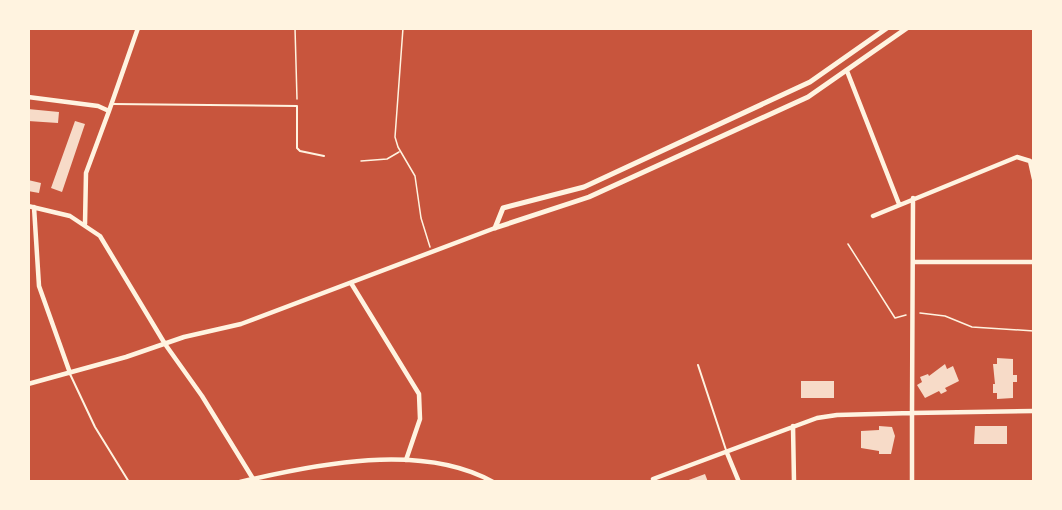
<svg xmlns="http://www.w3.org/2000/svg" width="1062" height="510" font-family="'Noto Sans',sans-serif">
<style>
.building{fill:#f7dbc8}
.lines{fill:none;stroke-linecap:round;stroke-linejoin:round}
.path{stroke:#fff3e0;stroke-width:1.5}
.service{stroke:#fff3e0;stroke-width:2}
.minor{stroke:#fff3e0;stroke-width:4.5}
.tertiary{stroke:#fff3e0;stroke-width:5}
</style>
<rect width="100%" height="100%" fill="#c8553d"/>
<path class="building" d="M28,109L59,112L58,123L28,121Z
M75,121L85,124L62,192L51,188Z
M28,180L41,183L39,193L28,191Z
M997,358L1013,359V375H1017V382H1013V398L997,399V393H993V384H995L993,364H997Z
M945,364L947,369L953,366L959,381L945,388L947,391L941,394L939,391L925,398L917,385L922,382L920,377L928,374L929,376Z
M801,381H834V398H801Z
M879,426L892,427L895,436L891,454H879V451L861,448V431L879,430Z
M975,426H1007V444H974Z
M705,474L708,482H686V481Z"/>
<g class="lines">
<path class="path" d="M295,28L297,99
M403,28L395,137L398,147L415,176L421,218L430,247
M361,161L387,159L399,152
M848,244L895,318L906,315
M920,313L945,316L972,327L1034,331"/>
<path class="service" d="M113,104L297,106V148L300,151L324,156
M698,365L726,450
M70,374L95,427L129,482"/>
<path class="minor" d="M847,71L899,204
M28,97L98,106L109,111L86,173L85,224
M109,111L138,28
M28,206L70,216L100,236L165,344L202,396L255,482
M34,207L39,286L70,373
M873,216L1017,157L1030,161L1034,179
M914,262H1034
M351,283L419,394L420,419L406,460
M28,384L126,357L184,337L241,324L495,228
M793,426L794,482
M727,453L739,482
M653,479L817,418L837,415L912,413L913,198
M240,482C316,464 422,442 493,482
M912,482V413L1034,411"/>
<path class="tertiary" d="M495,228L589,197L808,97L907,28
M495,228L503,208L584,187L810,82L887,28"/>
</g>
<rect width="1062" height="510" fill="none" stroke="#fff3e0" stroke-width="60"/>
</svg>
